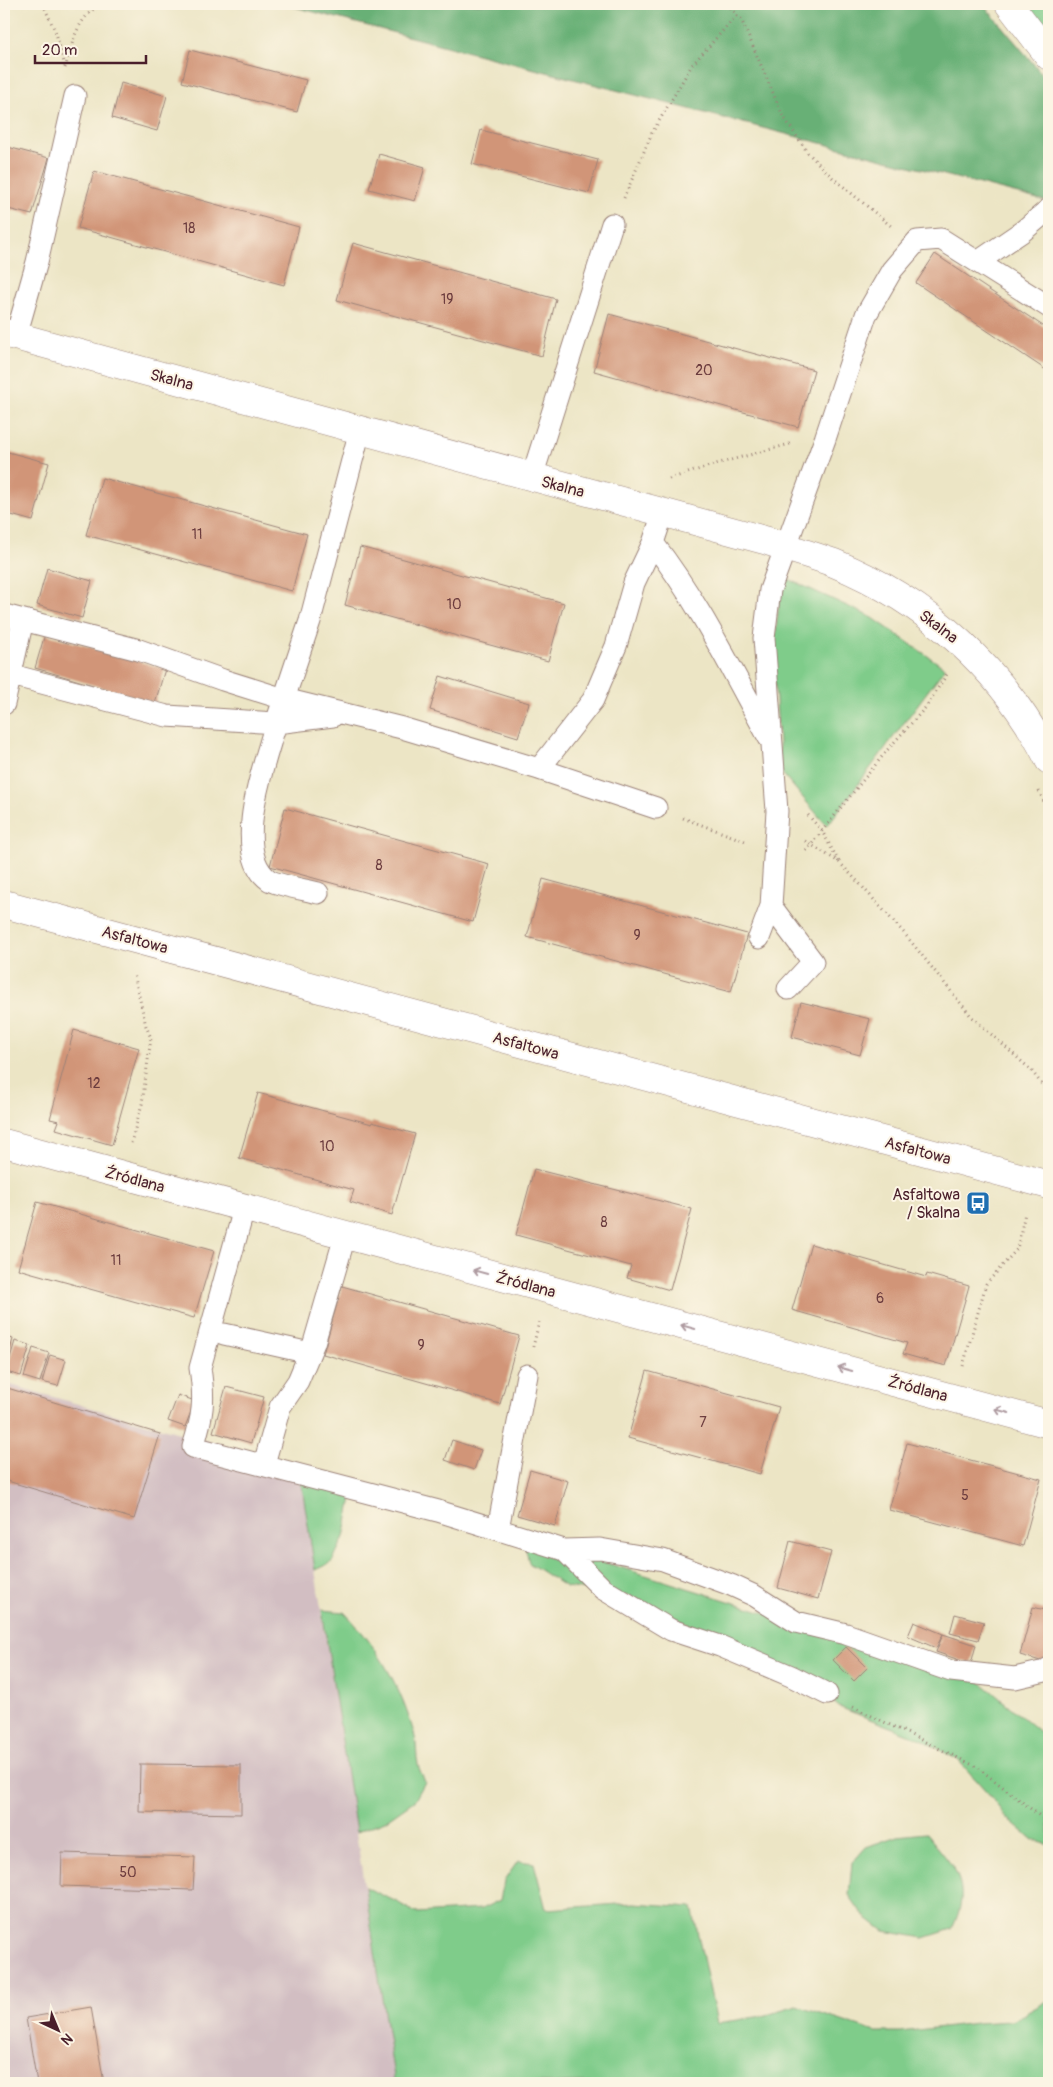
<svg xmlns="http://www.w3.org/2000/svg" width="1053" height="2087" font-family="Pangolin,sans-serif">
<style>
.industrial{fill:#d2bec2}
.green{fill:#7fcc8a;stroke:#64765a}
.forest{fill:#67b076;stroke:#586850}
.building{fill:#d19578}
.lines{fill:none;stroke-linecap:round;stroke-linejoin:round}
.service-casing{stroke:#9b8278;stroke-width:23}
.minor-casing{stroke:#9b8278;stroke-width:29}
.tertiary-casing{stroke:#9b8278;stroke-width:29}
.path{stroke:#9b8278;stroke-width:3;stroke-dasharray:1 4;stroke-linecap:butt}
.service{stroke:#fff;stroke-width:21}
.minor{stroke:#fff;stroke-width:28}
.tertiary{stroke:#fff;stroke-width:28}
.oneway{stroke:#ae9aa0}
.labels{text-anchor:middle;stroke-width:4;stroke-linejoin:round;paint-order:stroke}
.number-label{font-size:14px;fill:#6c3c3e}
.street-label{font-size:16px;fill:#4a1f2b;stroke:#fcf5e5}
.poi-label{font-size:16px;fill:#4a1f2b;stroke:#fcf5e5;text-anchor:end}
</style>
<rect width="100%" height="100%" fill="#fcf5e5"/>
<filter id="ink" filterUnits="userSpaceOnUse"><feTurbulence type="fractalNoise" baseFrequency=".02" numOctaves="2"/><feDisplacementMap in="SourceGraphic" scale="10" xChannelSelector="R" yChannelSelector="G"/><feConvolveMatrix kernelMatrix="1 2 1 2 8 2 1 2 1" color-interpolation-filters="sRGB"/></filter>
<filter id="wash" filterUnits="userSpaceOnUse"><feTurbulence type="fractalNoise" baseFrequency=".0096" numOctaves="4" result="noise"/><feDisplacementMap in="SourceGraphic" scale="20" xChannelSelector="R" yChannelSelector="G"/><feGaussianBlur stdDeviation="1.12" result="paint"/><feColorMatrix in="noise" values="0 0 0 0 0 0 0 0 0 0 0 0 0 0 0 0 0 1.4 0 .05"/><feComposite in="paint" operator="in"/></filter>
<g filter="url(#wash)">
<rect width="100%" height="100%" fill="#ece5c5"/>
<path class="industrial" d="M4,1383L299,1467L395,2083H4Z"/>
<path class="green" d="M1025,4H1049V37Z
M782,576L873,618L945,668L827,826L781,772L773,657Z
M299,1467L355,1484L344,1537L332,1562L315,1570Z
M523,1537L976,1678L1049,1740V1845L1033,1840L1005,1816L988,1793L958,1760L921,1739L839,1707L815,1685L630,1596L566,1587L529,1563Z
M322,1610L344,1612C379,1648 402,1689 415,1737C417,1746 416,1756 418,1764C419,1770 423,1776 425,1782L415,1800L385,1821L356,1832Z
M926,1833C954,1868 974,1883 952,1929L924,1938L884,1931L863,1915L849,1895L852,1863L866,1847L897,1836Z
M518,1861L534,1863L546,1909L634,1903L692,1907L717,2023L763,2016L797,2006L875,2032H900L977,2023L1012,2021L1049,2000V2083H395L365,1887L397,1902L416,1913L481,1909L500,1900L504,1881Z"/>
<path class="forest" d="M283,4H983L1049,82V202Z"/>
<g id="blocks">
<path class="building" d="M190,50L306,80L297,112L182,82Z
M121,83L167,96L157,131L112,118Z
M481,130L598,160L589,193L472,164Z
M4,146L49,158L32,215L4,208Z
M379,154L425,167L415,201L369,189Z
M94,171L299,227L284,285L78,228Z
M353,243L556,299L542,356L337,300Z
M935,254L1049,330V372L916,283Z
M609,314L814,370L798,427L594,371Z
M4,451L49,463L33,521L4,513Z
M102,478L307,534L292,591L86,535Z
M360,547L564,603L548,661L345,605Z
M47,568L92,581L82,618L37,605Z
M45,634L165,669L155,703L35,668Z
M440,676L529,703L518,737L430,710Z
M285,808L489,864L473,922L270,866Z
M543,879L747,934L731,992L527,937Z
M801,1002L870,1019L860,1055L792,1037Z
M74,1030L139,1048L112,1145L56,1129L59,1121L50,1119Z
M258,1093L372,1124V1122L415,1134L392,1215L350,1202L354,1190L239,1158Z
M534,1169L692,1209L670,1290L627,1278L631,1266L516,1235Z
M37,1202L214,1251L194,1318L18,1269Z
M811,1244L926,1277L927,1274L969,1286L946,1366L903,1354L907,1343L792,1310Z
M342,1286L519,1336L500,1404L323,1354Z
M4,1336L13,1339L5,1369H4Z
M15,1341L30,1345L21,1376L6,1372Z
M33,1348L49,1353L40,1382L24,1377Z
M50,1355L66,1360L58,1386L42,1382Z
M647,1371L779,1407L760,1474L628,1438Z
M4,1387L160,1434L134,1519L4,1480Z
M226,1387L264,1397L251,1443L213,1432Z
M178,1395L195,1401L185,1427L168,1421Z
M452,1440L481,1450L474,1470L445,1460Z
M907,1443L1041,1479L1023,1546L889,1510Z
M530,1470L568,1481L555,1526L517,1515Z
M790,1541L831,1552L818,1599L778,1588Z
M1033,1607L1049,1611V1642L1044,1662L1020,1655Z
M955,1614L984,1622L978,1640L950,1633Z
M914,1622L943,1634L976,1645L971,1664L936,1652L943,1634L936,1648L908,1636Z
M846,1647L867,1668L854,1681L833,1660Z
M140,1764L241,1765V1814L139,1812Z
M62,1853L195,1857L193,1890L61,1886Z
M91,2007L104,2083H37L26,2018Z"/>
</g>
</g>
<g filter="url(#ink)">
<use href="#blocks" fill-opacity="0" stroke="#9b8278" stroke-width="1"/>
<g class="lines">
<g class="service-casing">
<path id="service" d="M979,261L1023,231L1049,209
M16,336L37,262L75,96
M532,477L612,224
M663,513L653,543C699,602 733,673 769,738
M4,615L139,650L223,680L284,699L402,728L539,769L656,808
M4,673L167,716L276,723L310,621L360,430
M4,704L23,620
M539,769L593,700L616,646L634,583L653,543
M318,893C307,890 277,885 269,880C230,852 266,760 276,723L333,716
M771,906L813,962L788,989
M759,938L771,906L777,811L764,638L770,590L825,439L866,315L892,270L917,241L941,239L1049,307
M244,1209L200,1368C205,1400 203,1416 193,1447L438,1511L564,1550L600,1549L663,1560L731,1585L755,1596L796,1622L846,1634L951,1671L1015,1678L1045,1671L1049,1668
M224,1334L310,1353
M264,1464L280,1407L298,1381L314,1343L345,1236
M498,1529L527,1375
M564,1550L603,1589L671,1630L720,1646L791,1676L827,1694"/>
</g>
<g class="minor-casing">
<path id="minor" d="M1009,4L1049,56
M4,333L768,541C790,549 812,555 834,563C927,601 1004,670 1049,760
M4,1143L1049,1424"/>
</g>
<g class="tertiary-casing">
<path id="tertiary" d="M4,904L1049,1185"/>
</g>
<path class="path" d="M43,4L56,33L65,66
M727,4L741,19L783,116L808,153L833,178L891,226
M65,68C74,40 74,23 100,4
M624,198L652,133L692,65L737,15
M669,479L716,464L790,444
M1039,791L1049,813
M808,815L822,831L839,862
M683,818L745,841
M805,841L839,862L859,883L904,933L971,1016L1031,1070L1049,1094
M806,851L889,748L926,707L947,674
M131,1143L142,1104L151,1038L146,1026L134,974
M533,1347L539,1322
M963,1366L986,1284L1017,1249L1025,1213
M853,1707L977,1767L1049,1823"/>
<use href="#service" class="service"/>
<use href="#minor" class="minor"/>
<use href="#tertiary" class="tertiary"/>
</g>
<defs><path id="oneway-shaft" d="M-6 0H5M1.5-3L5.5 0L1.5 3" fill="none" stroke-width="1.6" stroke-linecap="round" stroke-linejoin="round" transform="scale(1.25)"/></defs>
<g class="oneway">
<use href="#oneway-shaft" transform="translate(480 1272) rotate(-165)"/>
<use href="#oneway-shaft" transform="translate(688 1327) rotate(-165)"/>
<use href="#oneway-shaft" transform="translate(845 1369) rotate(-165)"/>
<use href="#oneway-shaft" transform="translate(1002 1411) rotate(-165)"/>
</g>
</g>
<defs>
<g id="bus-square" transform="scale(1.25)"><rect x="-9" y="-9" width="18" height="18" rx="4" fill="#1f6fb2" stroke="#fcf5e5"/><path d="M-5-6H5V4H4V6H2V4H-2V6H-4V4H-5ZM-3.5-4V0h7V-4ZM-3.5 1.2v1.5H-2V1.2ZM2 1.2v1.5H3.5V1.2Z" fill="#fff"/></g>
</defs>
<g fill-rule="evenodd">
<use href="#bus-square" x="978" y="1203"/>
</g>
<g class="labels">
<g class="number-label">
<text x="189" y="233">18</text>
<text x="447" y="304">19</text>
<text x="704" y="375">20</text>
<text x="197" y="539">11</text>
<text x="454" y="609">10</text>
<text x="379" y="870">8</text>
<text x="637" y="940">9</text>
<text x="94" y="1088">12</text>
<text x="327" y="1151">10</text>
<text x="604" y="1227">8</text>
<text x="116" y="1265">11</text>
<text x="880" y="1303">6</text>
<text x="421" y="1350">9</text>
<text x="703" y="1427">7</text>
<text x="965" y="1500">5</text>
<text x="128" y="1877">50</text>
</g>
<g class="street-label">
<text transform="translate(172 379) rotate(15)" y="6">Skalna</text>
<text transform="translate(563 486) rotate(15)" y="6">Skalna</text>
<text transform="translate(939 626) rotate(37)" y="6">Skalna</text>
<text transform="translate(135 939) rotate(15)" y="6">Asfaltowa</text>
<text transform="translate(526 1045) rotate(15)" y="6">Asfaltowa</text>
<text transform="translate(918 1150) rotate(15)" y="6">Asfaltowa</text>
<text transform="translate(135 1179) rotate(15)" y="6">Źródlana</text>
<text transform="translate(526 1284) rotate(15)" y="6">Źródlana</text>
<text transform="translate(918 1388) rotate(15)" y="6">Źródlana</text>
</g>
<g class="poi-label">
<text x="960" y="1200">Asfaltowa<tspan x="960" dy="18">/ Skalna</tspan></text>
</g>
</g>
<rect width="1053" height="2087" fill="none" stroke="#fcf5e5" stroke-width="20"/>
<g transform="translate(58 2030) rotate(136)" stroke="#fcf5e5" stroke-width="4" paint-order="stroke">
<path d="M0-4L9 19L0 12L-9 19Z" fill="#4a1f2b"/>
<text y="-8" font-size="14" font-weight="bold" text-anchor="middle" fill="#4a1f2b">N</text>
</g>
<path d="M35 55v8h111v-8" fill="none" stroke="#4a1f2b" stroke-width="2.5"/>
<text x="42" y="55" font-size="15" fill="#4a1f2b" stroke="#fcf5e5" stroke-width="4" paint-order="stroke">20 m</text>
</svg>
